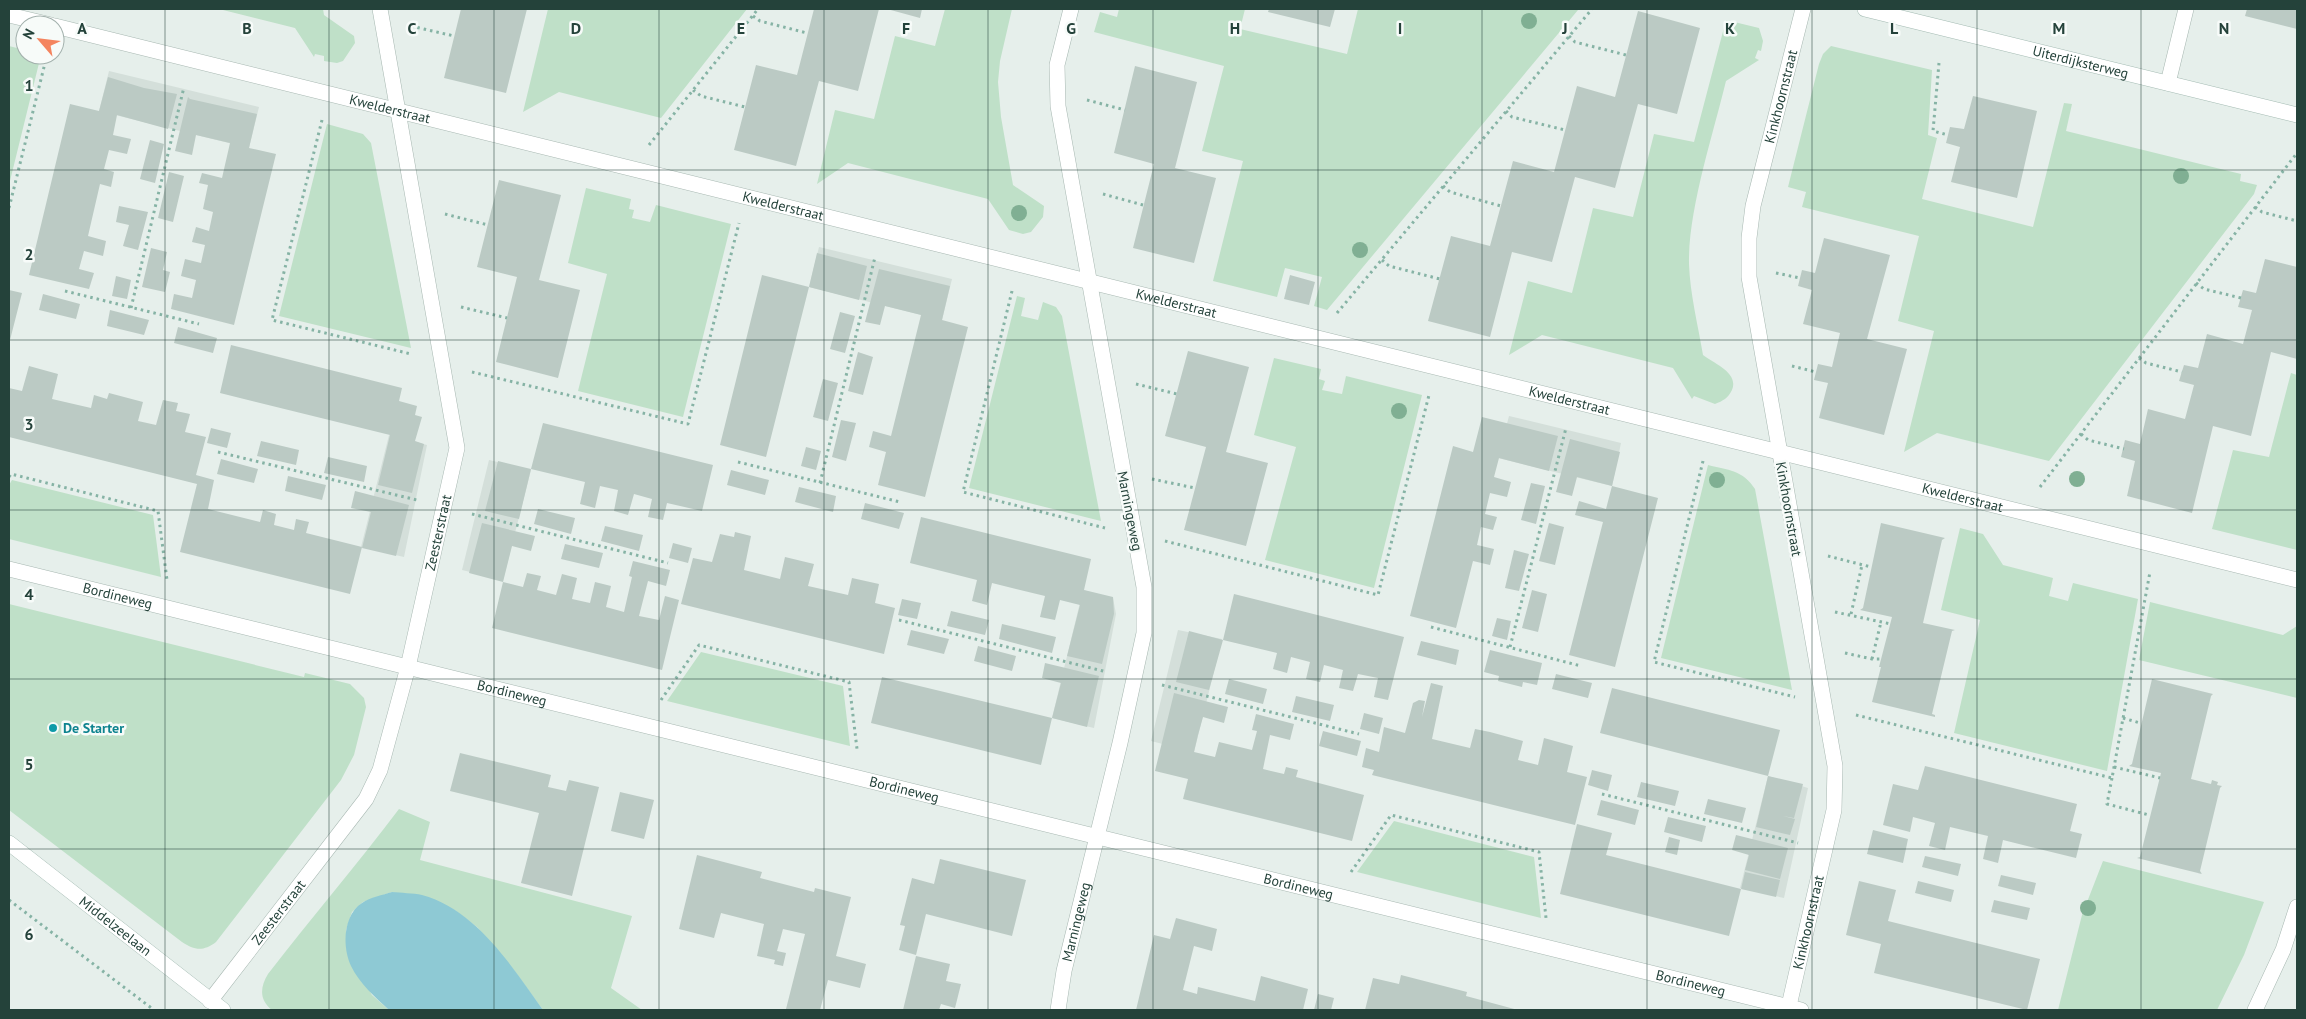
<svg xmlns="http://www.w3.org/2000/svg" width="2306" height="1019" font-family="'PT Sans',sans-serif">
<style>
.built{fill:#d4dfda}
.green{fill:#bfe0c8}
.water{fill:#8ec9d4}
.building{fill:#bbcac4}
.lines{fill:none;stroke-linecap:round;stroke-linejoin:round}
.lane-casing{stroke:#a8b8b2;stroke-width:16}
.street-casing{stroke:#a8b8b2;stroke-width:16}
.secondary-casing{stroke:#a4bbb3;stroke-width:16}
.path{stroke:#86b3a5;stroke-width:3;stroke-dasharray:2.5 4;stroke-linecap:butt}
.lane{stroke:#fff;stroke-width:15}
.street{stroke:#fff;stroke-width:15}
.secondary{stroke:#fff;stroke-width:15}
.tree{fill:#80af93}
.grid{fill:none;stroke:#24423a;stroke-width:1;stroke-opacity:0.55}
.culture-dot{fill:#0f9aa8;stroke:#f7fbf9;stroke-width:2}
.labels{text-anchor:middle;stroke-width:5;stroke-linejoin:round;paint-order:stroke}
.street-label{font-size:14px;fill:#24423a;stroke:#f7fbf9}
.culture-label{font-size:14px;font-weight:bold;fill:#0d838f;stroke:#f7fbf9;text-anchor:start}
.grid-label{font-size:16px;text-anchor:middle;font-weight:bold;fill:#24423a;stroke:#f7fbf9;stroke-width:5;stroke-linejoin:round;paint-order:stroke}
</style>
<rect width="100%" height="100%" fill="#e6efeb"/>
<path class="built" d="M109,71L259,107L249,148L99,111Z
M819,247L952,279L942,320L809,287Z
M1509,416L1621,443L1612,486L1498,458Z
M389,435L427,445L404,557L361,547Z
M489,460L531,470L503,580L462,570Z
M1083,590L1113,598L1116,614L1094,728L1052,718Z
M1178,630L1222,639L1194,752L1151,741Z
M1768,776L1808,788L1784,898L1740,888Z"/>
<path class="green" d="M219,9H323L324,15L354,36L355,43L343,61L337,63L324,61V56L315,54L314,57L295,28Z
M548,9H747L661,118L559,92L523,112Z
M945,9H1012L1000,61L998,82L1001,117L1013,185L1044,206L1043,217L1031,232L1023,234L1009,230L988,199L848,163L817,184L835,110L874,119L895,36L935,46Z
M1119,9H1245L1240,29L1347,54L1358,9L1578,10L1327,310L1314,306L1322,277L1285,268L1277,297L1213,281L1243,161L1202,151L1224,66L1094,32L1100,12L1117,17Z
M1726,20L1759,28L1763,41L1761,51L1758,50L1755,58L1759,60L1726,81C1713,135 1688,210 1689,264C1690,294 1698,325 1703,355C1715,364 1739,373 1732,390C1728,398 1723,401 1715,404L1694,396L1692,399L1673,368L1542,335L1509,355L1528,281L1572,293L1593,208L1633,217L1654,134L1694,142Z
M9,46L25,50V55H41L9,185Z
M1831,46L1932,70L1928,135L1937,138L1922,199L2033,227L2064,103L2072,104L2066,131L2241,174L2240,181L2257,185L2254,194L2049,461L1937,433L1904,452L1934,331L1898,321L1919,236L1802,207L1806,192L1788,187L1819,64L1823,54Z
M327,124L363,134L371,143L411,348L279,316Z
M586,188L631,199L629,209L634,210L632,218L650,222L656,205L731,224L683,417L578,391L607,274L568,263Z
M1017,296L1025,298L1021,316L1038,320L1043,302L1056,307L1062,316L1101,521L969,488Z
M1274,358L1321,369L1319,379L1325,381L1322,390L1342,394L1346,376L1422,395L1374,588L1265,560L1296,447L1254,435Z
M2291,373L2297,375V550L2212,529L2233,450L2269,457Z
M1708,465C1728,470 1743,470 1755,489L1792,690L1661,658Z
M12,480L153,515L161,577L9,539V485Z
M1960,528L1983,534L2003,565L2053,578L2049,596L2068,601L2073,583L2138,599L2107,771L1954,733L1980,620L1941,610Z
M2150,602L2283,635L2297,626V698L2139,660Z
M9,604L304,677L305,673L350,684L364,698L366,707L354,755L341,780L216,942C203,952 194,950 182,942L9,810Z
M701,652L843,686L850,746L667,701Z
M399,809L430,822L420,860L632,916L611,988L642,1010H543L513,969L477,927L453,909L392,892L363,902L352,912L346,930V948L372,995L389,1010H272C259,1000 260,987 268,974C311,918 357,865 399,809Z
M1394,821L1534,857L1541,918L1357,872Z
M2103,861L2264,902L2244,955L2217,1010H2058L2082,915Z"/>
<path class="water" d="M392,892C401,893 413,893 422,895C477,910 512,967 543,1010H389C376,998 359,983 351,966C342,947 343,915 362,903C370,897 383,895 392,892Z"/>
<path class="building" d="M461,9H527L506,93L444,78Z
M814,9H879L858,91L819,81L796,166L734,150L756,65L797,75Z
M887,9H922L920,18Z
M1269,9H1335L1330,27L1268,12Z
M2247,9H2297V29L2245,16Z
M1638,11L1700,28L1677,114L1638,104L1615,188L1575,177L1552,262L1512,252L1490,337L1428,321L1451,236L1490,246L1513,161L1554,172L1577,86L1615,97Z
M1135,66L1197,82L1175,168L1216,178L1194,263L1133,248L1154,164L1114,153Z
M108,77L144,88L177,94L168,129L117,115L113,135L131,139L127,154L109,150L104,169L114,172L111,187L100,184L88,236L106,241L103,256L84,251L79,269L94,273L89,289L29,275L70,104L99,111Z
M1973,96L2037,111L2017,198L1951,182L1960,147L1946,143L1950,127L1964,129Z
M188,97L190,99L257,114L249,148L276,154L234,325L171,309L174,294L192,298L196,280L181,276L185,259L201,263L205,245L192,242L196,227L209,231L213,212L203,209L208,185L199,183L202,173L222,178L230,143L196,135L192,155L175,151Z
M150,140L164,144L155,183L140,179Z
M169,172L184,176L173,222L158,218Z
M499,180L561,195L539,280L580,290L558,378L496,362L517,277L477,267Z
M119,206L148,212L138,250L123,246L129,225L116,222Z
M1824,238L1890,255L1867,339L1907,349L1884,435L1819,418L1828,383L1814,380L1818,364L1832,367L1840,333L1803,324L1812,290L1798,286L1802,270L1815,273Z
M151,248L167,252L163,270L170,272L165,292L142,287Z
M817,253L867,266L859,300L809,287Z
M2265,259L2297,267V359L2271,352L2251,436L2213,426L2192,513L2127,496L2135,461L2121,457L2125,440L2140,444L2148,409L2185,419L2194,385L2179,381L2184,365L2198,368L2207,334L2243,344L2252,310L2238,307L2243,290L2256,293Z
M879,269L950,286L942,320L968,327L925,497L878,485L886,452L869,447L873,431L891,436L921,315L885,306L880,325L865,322Z
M762,275L809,287L766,457L720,445Z
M1290,275L1315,282L1309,305L1284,299Z
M116,276L131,280L127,299L112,296Z
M9,290L22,293L10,340L9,339Z
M43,294L80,304L76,319L39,310Z
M110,310L149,320L144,335L107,326Z
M840,312L855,316L845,353L830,349Z
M178,327L217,338L213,353L174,343Z
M231,345L402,388L399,401L417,406L415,415L422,417L415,441L424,444L412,493L378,485L390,435L220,393Z
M1188,351L1249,367L1226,452L1268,463L1246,546L1184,530L1206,447L1165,436Z
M858,352L873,357L863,395L848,391Z
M29,366L58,374L52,399L91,408L94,395L107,399L109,393L143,402L138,421L156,425L163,400L178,403L176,411L190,414L185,432L206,437L196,475L214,480L208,509L260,522L263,510L276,514L274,525L294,530L296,519L309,522L306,533L362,547L350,594L180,552L197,484L9,437V388L22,391Z
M823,379L838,383L828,421L813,417Z
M1482,417L1558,436L1549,471L1499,458L1494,477L1511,482L1507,497L1490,493L1485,514L1497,517L1493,530L1481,527L1477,545L1494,549L1490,565L1473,561L1456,628L1410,616L1453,446L1473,452Z
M841,420L856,423L846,461L832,457Z
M543,423L713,465L702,511L667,503L663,520L648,517L652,499L634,494L628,515L614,511L618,490L600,486L595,508L580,504L585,482L531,469Z
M211,428L231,433L227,448L207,443Z
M1570,439L1620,452L1612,486L1577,477L1572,496L1556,492Z
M261,441L299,450L296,465L257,456Z
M806,447L821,451L816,470L801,466Z
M328,457L367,466L364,482L324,473Z
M221,459L258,469L254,483L217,474Z
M498,461L531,469L519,519L485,511Z
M731,470L769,480L765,495L727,485Z
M288,476L326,485L322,500L285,491Z
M1531,483L1545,486L1536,524L1521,520Z
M1612,486L1658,498L1615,667L1569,655L1603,522L1575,515L1579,501L1606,509Z
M799,487L836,496L833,512L795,502Z
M355,491L409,505L396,556L362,548L371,512L351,508Z
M865,503L904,513L899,529L861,519Z
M538,509L575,518L571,534L534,524Z
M921,517L1091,559L1084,590L1113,597L1114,614L1102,664L1067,656L1080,605L1060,600L1055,620L1040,617L1045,596L992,583L987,605L972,601L977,580L910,563Z
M482,523L535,536L531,551L512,546L503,582L469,573Z
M1549,523L1564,527L1555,565L1539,561Z
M1881,523L1945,538L1942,540L1923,623L1955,630L1952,631L1932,714L1935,715V717L1872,702L1881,667H1879L1892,617L1860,610L1863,608Z
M605,526L643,535L639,551L601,541Z
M735,532L751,536L744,570L780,579L785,557L814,564L808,586L848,595L852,578L879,584L875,603L895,608L884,654L681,604L693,558L712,562L720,534L734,537Z
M673,543L692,548L688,563L669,558Z
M565,544L603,553L599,568L561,559Z
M1514,550L1529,554L1519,591L1505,588Z
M633,561L670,570L666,586L648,581L639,616L659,620L665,596L679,600L662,670L492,628L503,582L523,587L527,573L541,576L537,590L556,595L562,574L577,578L572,599L590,603L595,582L611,586L606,607L624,612L632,577L629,576Z
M1532,590L1547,594L1538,632L1522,628Z
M1234,594L1404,637L1388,700L1374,697L1378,678L1358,674L1353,691L1339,688L1343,670L1324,665L1320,682L1306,679L1310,662L1291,657L1287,673L1273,669L1277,653L1223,640Z
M902,599L921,603L917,619L898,615Z
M951,611L989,620L985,635L947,626Z
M1497,618L1511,621L1507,640L1492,636Z
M1002,624L1056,637L1052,653L999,639Z
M911,630L949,639L944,654L907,645Z
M1189,631L1223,640L1209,690L1176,682Z
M1421,641L1459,650L1456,665L1417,655Z
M978,646L1016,656L1012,671L974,661Z
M1490,650L1542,663L1537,685L1523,682L1522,687L1498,681L1499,676L1484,672Z
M1045,663L1099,676L1087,727L1052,718L1061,683L1042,678Z
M1556,674L1592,683L1588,698L1552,689Z
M882,677L1052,718L1041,765L871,723Z
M1229,679L1267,689L1263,704L1225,694Z
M2152,679L2213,694L2211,696L2191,779L2211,784L2212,780L2218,782L2217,785L2222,786L2220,788L2200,871L2202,874L2137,858L2140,857L2161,773L2129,766L2132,764Z
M1431,683L1443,686L1432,739L1470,748L1475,729L1490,732L1523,741L1518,760L1538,765L1544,738L1573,746L1567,772L1587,777L1575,825L1372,775L1374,770L1362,767L1366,748L1379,752L1384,727L1405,733L1413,703L1419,700L1425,701L1422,717Z
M1612,688L1780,730L1768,776L1600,733Z
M1174,693L1228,707L1224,723L1203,717L1198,735L1194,752L1215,757L1219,742L1252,750L1257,731L1252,730L1256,714L1294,724L1290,740L1270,735L1263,769L1284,774L1286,767L1298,770L1296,777L1364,795L1352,841L1183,799L1188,779L1155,771Z
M1296,696L1334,705L1330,721L1292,712Z
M1364,713L1383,718L1379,734L1360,729Z
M1323,731L1361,741L1357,756L1319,746Z
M460,753L551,775L548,787L566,791L569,780L599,787L572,896L521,883L539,813L450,791Z
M1925,766L2077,804L2070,831L2082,834L2076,858L2003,840L1998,863L1983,859L1988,836L1950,827L1945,850L1929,846L1935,823L1913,817L1910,832L1883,825L1893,784L1918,790Z
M1592,770L1612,775L1608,791L1588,785Z
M1768,776L1803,784L1794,818L1783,816L1795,819L1790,835L1756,827Z
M1641,782L1679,791L1675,806L1637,797Z
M620,792L654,800L644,839L611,831Z
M1708,799L1746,808L1742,823L1704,814Z
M1601,800L1639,810L1635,825L1597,815Z
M1668,817L1706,826L1702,842L1664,832Z
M1577,824L1612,833L1606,855L1741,889L1729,936L1560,894Z
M1873,830L1908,839L1903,863L1867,854Z
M1736,835L1788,848L1780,879L1745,870L1749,855L1732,850Z
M1669,837L1680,840L1677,855L1665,852Z
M697,855L762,872L760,878L814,892L815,888L851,897L836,956L866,964L860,988L828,980L820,1010L786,1009L805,934L783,929L777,951L786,953L783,966L774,964L775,960L757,956L764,924L721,913L714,938L679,929Z
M1925,856L1961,864L1958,876L1922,867Z
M940,859L1026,880L1012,936L926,914L916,955L899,950L905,926L900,925L912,878L934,884Z
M1745,872L1780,880L1776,897L1741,889Z
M2001,875L2036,883L2033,895L1998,886Z
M1859,881L1896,890L1888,921L2040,959L2027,1010L1874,973L1881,944L1846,935Z
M1918,881L1954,890L1951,902L1915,893Z
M1994,900L2030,908L2027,920L1991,912Z
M1176,918L1217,929L1212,951L1194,946L1183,990L1197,994L1198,987L1255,1001L1261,976L1308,989L1303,1010H1136L1154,935L1170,939Z
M916,956L950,964L946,981L961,984L955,1008L941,1004L939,1010H903Z
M1401,975L1467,992L1466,996L1518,1010H1365L1373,978L1399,984Z
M1318,994L1334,998L1331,1010H1314Z"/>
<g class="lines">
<g class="lane-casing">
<path id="lane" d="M2168,83L2186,9"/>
</g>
<g class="street-casing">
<g id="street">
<path d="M9,15L51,25"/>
<path id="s1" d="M55,26L2297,580"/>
<path id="s2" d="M9,569L1801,1010"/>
<path id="s3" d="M210,1001L366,799L380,770L408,667L457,448L380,9"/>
<path id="s4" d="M1058,1010L1064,971L1120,743L1144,633V587L1058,106L1057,65L1071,9"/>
<path id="s5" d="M1788,1010L1834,810L1835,766L1749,277V238L1753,206L1803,9"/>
<path d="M2255,1010L2283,950L2297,907"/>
</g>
</g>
<g class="secondary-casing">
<g id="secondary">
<path id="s6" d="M1865,9L2297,115"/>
<path id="s7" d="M9,843L223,1010"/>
</g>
</g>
<path class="path" d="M753,16L760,21L807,33
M411,26L454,36
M1569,36L1575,42L1626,55
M1939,63L1933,131L1948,135
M693,90L701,96L745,107
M1087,100L1125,110
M1506,111L1512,117L1565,130
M322,120L272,320L411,354
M649,145L758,9
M1443,186L1450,192L1501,206
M1103,194L1143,205
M2255,207L2262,212L2297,221
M9,208L47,55
M445,214L488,225
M1382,260L1389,266L1440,279
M1776,273L1800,278
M2196,283L2204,289L2241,298
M65,291L199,324
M1012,291L963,492L1105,528
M461,307L507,318
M131,308L184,87
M1337,313L1592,9
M2139,358L2146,363L2182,372
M1792,366L1816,372
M472,372L688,424L739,223
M1136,384L1177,394
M2081,434L2088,440L2124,449
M218,452L417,500
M1703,461L1654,662L1795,697
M738,462L900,502
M9,477L11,474L158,511L167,580
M1152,479L1195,488
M820,483L875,257
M2040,487L2297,153
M472,514L668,563
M1165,541L1378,595L1429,395
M1828,556L1871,567
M1835,612L1891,624
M1851,614L1862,565
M899,620L1107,672
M1431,627L1581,666
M1510,647L1566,428
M1845,653L1872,659H1881
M1872,659L1881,622
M1162,685L1359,734
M661,700L699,645L849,682L857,749
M1856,715L2112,778L2150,572
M2123,718L2140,723
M2114,767L2160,778
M2112,778L2107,804L2149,815
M1602,794L1798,843
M1351,872L1391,815L1539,852L1546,918
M9,900L154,1010"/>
<use href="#lane" class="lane"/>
<use href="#street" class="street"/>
<use href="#secondary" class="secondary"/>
</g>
<g class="tree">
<circle cx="1529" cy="21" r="8"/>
<circle cx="2181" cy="176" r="8"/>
<circle cx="1019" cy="213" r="8"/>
<circle cx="1360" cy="250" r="8"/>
<circle cx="1399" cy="411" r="8"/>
<circle cx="2077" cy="479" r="8"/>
<circle cx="1717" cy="480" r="8"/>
<circle cx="2088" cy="908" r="8"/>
</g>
<path class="grid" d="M165,9V1010M329,9V1010M494,9V1010M659,9V1010M824,9V1010M988,9V1010M1153,9V1010M1318,9V1010M1482,9V1010M1647,9V1010M1812,9V1010M1977,9V1010M2141,9V1010M9,170H2297M9,340H2297M9,510H2297M9,679H2297M9,849H2297"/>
<circle class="culture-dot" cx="53" cy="728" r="5"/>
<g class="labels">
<g class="street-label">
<text dy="5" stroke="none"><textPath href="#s6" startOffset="222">Uiterdijksterweg</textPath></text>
<text dy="5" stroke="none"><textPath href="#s5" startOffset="930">Kinkhoornstraat</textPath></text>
<text dy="5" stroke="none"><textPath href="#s1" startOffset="345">Kwelderstraat</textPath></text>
<text dy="5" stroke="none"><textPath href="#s1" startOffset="750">Kwelderstraat</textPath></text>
<text dy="5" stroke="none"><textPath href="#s1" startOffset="1155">Kwelderstraat</textPath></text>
<text dy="5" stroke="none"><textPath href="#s1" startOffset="1560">Kwelderstraat</textPath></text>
<text dy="5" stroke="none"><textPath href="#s1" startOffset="1965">Kwelderstraat</textPath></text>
<text transform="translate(1789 509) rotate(80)" y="5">Kinkhoornstraat</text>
<text transform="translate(1130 511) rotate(79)" y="5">Marningeweg</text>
<text dy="5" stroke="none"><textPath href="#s3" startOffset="532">Zeesterstraat</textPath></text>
<text dy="5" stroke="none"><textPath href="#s2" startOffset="112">Bordineweg</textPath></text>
<text dy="5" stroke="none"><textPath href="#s2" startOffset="518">Bordineweg</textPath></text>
<text dy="5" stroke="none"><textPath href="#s2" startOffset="922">Bordineweg</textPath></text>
<text dy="5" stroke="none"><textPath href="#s2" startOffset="1328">Bordineweg</textPath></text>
<text dy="5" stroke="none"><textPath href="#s3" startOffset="112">Zeesterstraat</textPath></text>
<text dy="5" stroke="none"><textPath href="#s4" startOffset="90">Marningeweg</textPath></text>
<text dy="5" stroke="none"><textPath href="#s5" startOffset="90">Kinkhoornstraat</textPath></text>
<text dy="5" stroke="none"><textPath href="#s7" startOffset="135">Middelzeelaan</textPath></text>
<text dy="5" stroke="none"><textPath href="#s2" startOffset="1732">Bordineweg</textPath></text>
</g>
<g class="culture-label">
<text x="63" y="733">De Starter</text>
</g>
</g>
<g class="grid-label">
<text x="82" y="34">A</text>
<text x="247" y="34">B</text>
<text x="412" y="34">C</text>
<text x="576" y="34">D</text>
<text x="741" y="34">E</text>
<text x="906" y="34">F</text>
<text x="1071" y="34">G</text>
<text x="1235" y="34">H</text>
<text x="1400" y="34">I</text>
<text x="1565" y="34">J</text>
<text x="1730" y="34">K</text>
<text x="1894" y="34">L</text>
<text x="2059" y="34">M</text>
<text x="2224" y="34">N</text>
<text x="29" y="91">1</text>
<text x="29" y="260">2</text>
<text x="29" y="430">3</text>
<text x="29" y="600">4</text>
<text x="29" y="770">5</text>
<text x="29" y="940">6</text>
</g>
<rect width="2306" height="1019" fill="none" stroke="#24423a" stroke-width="20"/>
<g transform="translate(40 40) rotate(298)"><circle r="24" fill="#f7fbf9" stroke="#a3b1ad"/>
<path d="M0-4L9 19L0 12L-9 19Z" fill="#f4845f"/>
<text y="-8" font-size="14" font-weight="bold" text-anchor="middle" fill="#24423a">N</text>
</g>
</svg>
